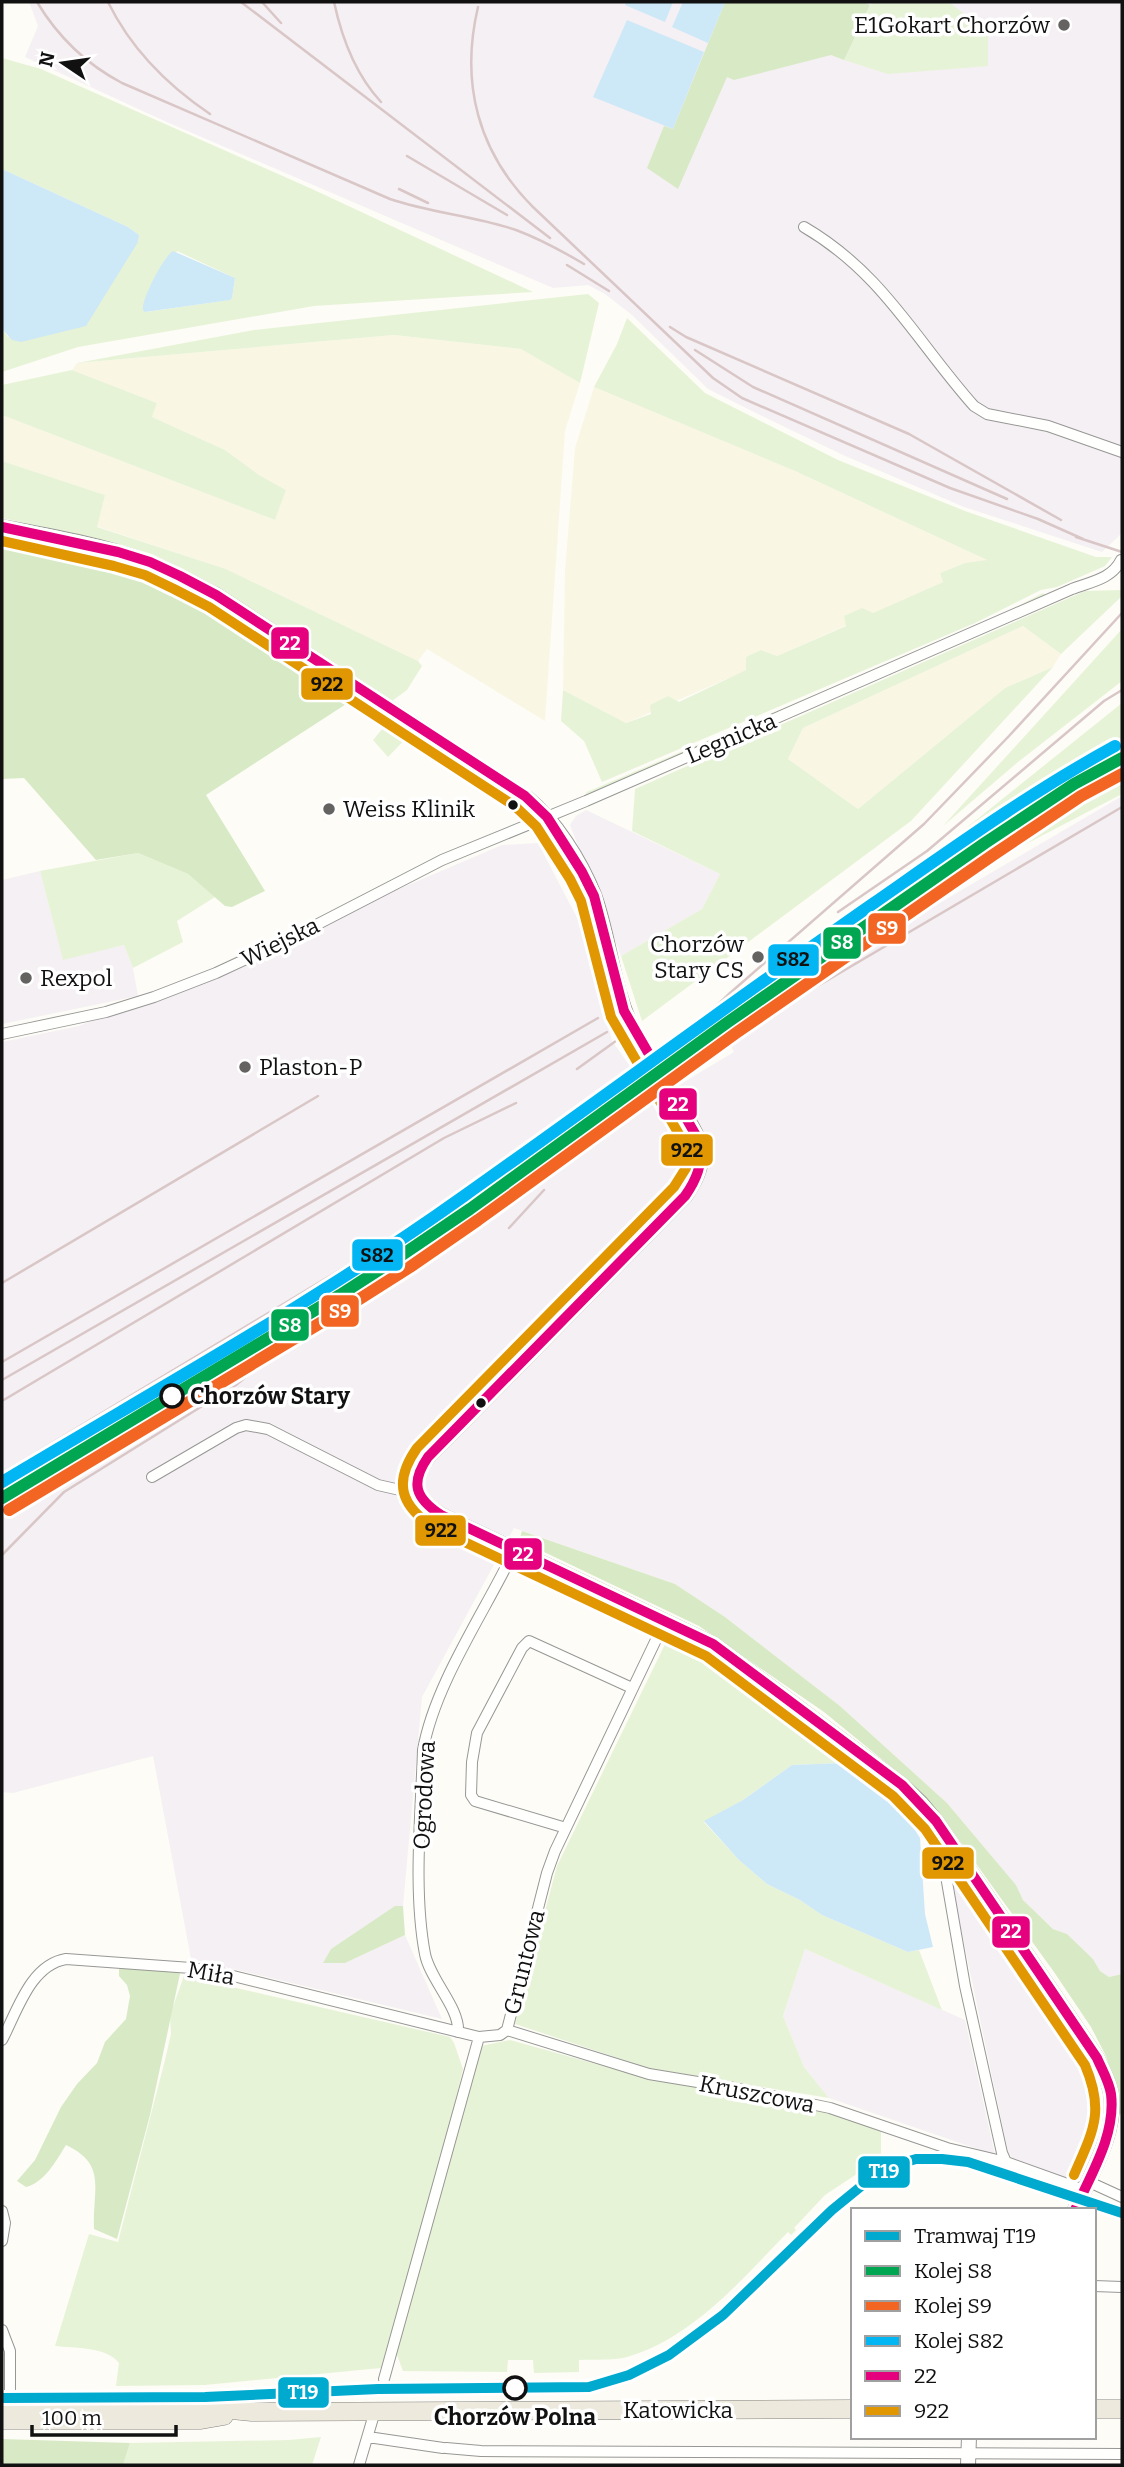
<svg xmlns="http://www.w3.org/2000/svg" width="1124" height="2467" font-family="Bitter,serif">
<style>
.industrial{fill:#f5f0f3}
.farmland{fill:#f9f7e4}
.green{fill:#e7f3d7;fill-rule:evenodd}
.forest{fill:#d8eac5}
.water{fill:#cde8f7}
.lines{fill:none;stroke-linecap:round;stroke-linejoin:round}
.tertiary-tunnel{stroke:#dad9d4;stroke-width:14;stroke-dasharray:14 7;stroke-linecap:butt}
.minor-casing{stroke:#979795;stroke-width:12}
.tertiary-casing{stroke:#979795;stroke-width:16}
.primary-casing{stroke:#858482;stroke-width:19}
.minor{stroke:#fffffe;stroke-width:10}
.tertiary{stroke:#fffffe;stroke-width:14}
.primary{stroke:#ede9dc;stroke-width:18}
.rail{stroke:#d9c6c7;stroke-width:2.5}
.bus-1-casing{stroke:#fff;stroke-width:16}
.bus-2-casing{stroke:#fff;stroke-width:16}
.bus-1{stroke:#e5007d;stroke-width:10}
.bus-2{stroke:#e09702;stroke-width:10}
.rail-1-casing{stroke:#fff;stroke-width:18}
.rail-2-casing{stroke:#fff;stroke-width:18}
.rail-3-casing{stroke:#fff;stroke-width:18}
.rail-1{stroke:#00a651;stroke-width:12}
.rail-2{stroke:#f26522;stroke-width:12}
.rail-3{stroke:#01b6f3;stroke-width:12}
.tram-1-casing{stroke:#fff;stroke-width:16}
.tram-1{stroke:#00a9ce;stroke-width:10}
.poi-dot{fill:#646362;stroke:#fff;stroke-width:2.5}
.bus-dot{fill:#111;stroke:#fff;stroke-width:2.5}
.stop-dot{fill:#fff;stroke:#111;stroke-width:3.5}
.labels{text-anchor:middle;stroke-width:7;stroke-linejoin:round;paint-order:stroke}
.poi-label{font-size:23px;fill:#111;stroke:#fff;text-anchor:start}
.street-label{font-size:23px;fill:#111;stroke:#fff}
.stop-label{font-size:23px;font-weight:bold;fill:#111;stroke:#fff;text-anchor:start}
.line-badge{stroke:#fff;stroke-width:2.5}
.badge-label{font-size:19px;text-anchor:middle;font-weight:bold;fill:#fff}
.pale-badge-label{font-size:19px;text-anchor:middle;font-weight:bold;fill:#111}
</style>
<rect width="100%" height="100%" fill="#fdfcf7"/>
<path class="industrial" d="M29,2H1122V533L1102,552L964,507L843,455L760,415L708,389L632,315L605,294L588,285L553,288L169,123L25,57L38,26Z
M1122,796V1974L1109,1977L1100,1971L1093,1959L1067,1934L1053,1929L1023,1900L1016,1885L947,1803L840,1706L725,1617L675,1584L514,1528L422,1697L403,1906L395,1907L331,1949L324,1962L345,1963L405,1935L442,2019L191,1959L153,1756L13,1793L2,1792V1042L79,1026L502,845L538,843L586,935L612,1041L654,1100L734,1052L725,1034L776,999Z
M586,810L720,874L702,909L621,956L570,825L576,816Z
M40,871L63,959L124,945L133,968L138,996L2,1024V880Z
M951,1857L1080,2048L1093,2071L1099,2119L1073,2182L1014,2160L1008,2152L946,1858Z
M805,1949L965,2020L995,2155L829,2098L804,2067L783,2016Z"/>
<path class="farmland" d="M394,335L522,349L580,383L565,431L545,721L427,649L418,661L226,569L96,526L105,495L2,461V415L275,520L286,490L259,475L225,450L152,417L157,403L72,370L77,363Z
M594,387L795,471L989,561L965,563L940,573L943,582L777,656L761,650L747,670L626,723L563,690L565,570L575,448Z
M1023,626L1061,654L1053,667L1005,688L858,809L788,759L803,728Z"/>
<path class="green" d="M872,2H949L988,33V66L888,74L844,60Z
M2,58L41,69L312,189L533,292L314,306L78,347L2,372V329L8,337L138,242L139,235L128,227L2,169ZM177,251L235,278L232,298L229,300L146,312Z
M588,294L599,303L580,383L521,349L394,335L77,363L254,330Z
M627,318L705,393L838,460L965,511L1096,557H1112L1105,566L1057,587L1041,590L975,623L602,782L584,741L561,721L563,690L626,723L651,714L650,705L668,696L679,702L746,670V657L761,650L777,656L846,626L844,616L862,608L873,613L943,582L940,573L965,563L987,560L795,471L594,387L617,344Z
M72,370L157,403L152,417L225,450L259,475L286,490L275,520L2,415V385Z
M2,461L105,495L97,527L226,569L418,661L422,666L407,690L392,701L207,581L97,539L2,518Z
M1122,590V596L1061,654L1023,626L803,728L788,759L858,809L1005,688L1053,667L911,821L642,1021L621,956L702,909L720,874L632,831L635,789L1085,591Z
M1043,593L1047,596L814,699L585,795L587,792L999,616Z
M1122,629V681L1018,762L943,826Z
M1122,703V745C1036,783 964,849 884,899C868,909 850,917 832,927L885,893Z
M394,715L415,729L388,757L373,740Z
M1122,763V794L999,858L955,869L1110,768Z
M138,853L188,874L215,897L177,921L183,942L133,968L124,945L63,960L40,871Z
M670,1634L843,1763L792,1765L743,1800L704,1822L738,1859L767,1884L800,1900L822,1915L908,1952L919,1950L942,2010L805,1949L783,2016L804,2067L829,2098L648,2068L515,2024L557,1866Z
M184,1976L450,2037L454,2043L463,2069L448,2131L381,2368L205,2385L116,2386L119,2363C108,2347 73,2348 55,2346L89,2234L118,2242L165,2060L171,2034L170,2015Z
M510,2040L643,2077L783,2099L881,2129V2158L825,2195L794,2228L796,2230L791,2235L788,2232C742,2279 693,2338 627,2357C613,2361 594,2359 579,2360V2372L534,2373L533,2360H508L507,2372L403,2371L395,2350L481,2046Z
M321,2437L312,2465H123L130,2443L289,2440Z"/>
<path class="forest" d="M725,2H864L870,5L844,60L831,55L734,80L727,77L678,189L647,168L664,126L673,129Z
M2,536L108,557L205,599L357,697L206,795L265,891L232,907L225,906L188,874L138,853L96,860L24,778L2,779Z
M522,1531L675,1584L725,1617L840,1706L947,1803L1016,1885L1023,1900L1053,1929L1067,1934L1093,1959L1100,1971L1109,1977L1122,1974V2115L1118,2113L1119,2093L1105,2054L1091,2027L1054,1972L941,1815L906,1779L824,1712L699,1626L519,1540Z
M395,1906H403L405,1935L345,1963H323L331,1949Z
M119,1969H181L150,2115L117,2239L94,2229C92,2189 108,2165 66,2145C56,2161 45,2182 26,2187L17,2181L35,2160L61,2107L77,2084L97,2063L105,2042L126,2019L130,1996L127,1985L119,1976Z
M2,2439L130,2443L123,2465H2Z"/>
<path class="water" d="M626,2H673L665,22L625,5Z
M683,2H725L708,43L672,27Z
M627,20L704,52L673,129L593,97Z
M2,169L128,227L139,235L138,242L86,326L21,342L12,340L2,329Z
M173,251L235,278L232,298L230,300L145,312L143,310C141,300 164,256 173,251Z
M843,1763L897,1802L920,1838L925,1914L933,1947L908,1952L822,1915L800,1900L767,1884L738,1859L704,1821L743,1800L792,1765Z"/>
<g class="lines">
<path class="tertiary-tunnel" d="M633,1030L673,1098"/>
<g class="minor-casing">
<path id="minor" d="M804,227C883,273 916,341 974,406L987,414L1048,426L1122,452
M2,1034L106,1012L154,997L216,973L287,940L442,860L586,801L1072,589C1090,582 1112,579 1121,560
M152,1477L236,1428L246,1425L268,1429L378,1485L400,1490L417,1489
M937,1824L965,1986L1002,2153L1006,2162L1084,2190
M566,1828L475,1801L471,1795L472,1762L477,1733L522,1648L529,1641L632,1688
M507,2030L649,2074L734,2088L830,2108L947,2148L1006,2162
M458,2032C460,2008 430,1980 425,1954C413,1891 421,1814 423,1750C435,1683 485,1612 515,1549
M2,2040C17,2012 30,1965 66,1959L191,1968L217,1972L479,2037L500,2035L507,2030L547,1873L555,1851L665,1621
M1087,2181L1122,2197
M2,2211L5,2223L2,2241
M1094,2286L1122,2287
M2,2330L10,2351V2408
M384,2379L479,2037
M368,2437L443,2448
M446,2448L481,2451L1122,2454
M359,2465L375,2411"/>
</g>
<g class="tertiary-casing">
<path id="tertiary" d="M2,527C51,536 101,545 148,562C172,571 194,584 216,595L527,798C556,822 580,860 594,895C610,939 612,987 633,1030
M673,1098C699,1136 715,1154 685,1196L428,1457C408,1482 415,1500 441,1515L713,1644L902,1785L921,1803L936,1821L1097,2058C1102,2070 1109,2081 1111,2094C1117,2133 1090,2175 1075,2210
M968,2465L969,2437"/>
</g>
<g class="primary-casing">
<path id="primary" d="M2,2408L201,2407L252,2412L853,2409
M1094,2409H1122
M2,2420H201L224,2416"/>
</g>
<use href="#minor" class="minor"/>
<use href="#tertiary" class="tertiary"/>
<use href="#primary" class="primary"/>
<path class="rail" d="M37,2C58,37 86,64 122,83L390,199C431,213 475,216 516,230C540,239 562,251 584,264
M108,2C131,49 167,85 210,114
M241,2L550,238
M262,2L281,23
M334,2C342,39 355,74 381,102
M478,7C460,83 478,152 533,207L713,378L742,398L950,488L1038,519L1083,539
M407,156L507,215
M399,189L428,203
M567,265L609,291
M670,327L686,337L909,434L1061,520
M695,350L753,387L1007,499
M1076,537L1122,552
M838,912L927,851L1104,701L1122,690
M577,1069L620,1038
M509,1228L544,1190
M374,1279L402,1255
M2,1283L318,1096
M2,1362L598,1018
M2,1380L607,1032
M2,1401L444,1138L516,1103
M2,1473L400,1234L500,1168L689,1032L730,993L924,824L1009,736L1122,613
M2,1508L501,1212C568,1166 624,1107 690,1061L1122,807
M2,1555L64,1492L236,1385L268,1359"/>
<g class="bus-1-casing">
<path id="bus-1" d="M2,527L118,552L150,562L180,576L216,595L525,796L547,817L582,872L594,896L624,1011L701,1144C702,1165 697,1179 685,1196L428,1457C410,1483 415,1498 441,1515L713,1644L902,1785L936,1821L1097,2058C1102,2070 1109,2081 1111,2094C1116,2135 1091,2174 1075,2210"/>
</g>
<g class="bus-2-casing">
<path id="bus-2" d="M2,541L114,566L145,575L174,589L209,607L516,807L536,826L570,879L581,901L611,1017L687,1148L686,1168L674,1187L417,1448C393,1482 400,1506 435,1528L706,1656L893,1796L925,1829L1085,2065C1105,2112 1093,2131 1074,2175"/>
</g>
<use href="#bus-1" class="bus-1"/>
<use href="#bus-2" class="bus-2"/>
<g class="rail-1-casing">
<path id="rail-1" d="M2,1498L340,1295L402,1255L470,1209L728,1022L985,843L1074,784L1122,758"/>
</g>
<g class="rail-2-casing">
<path id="rail-2" d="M9,1510L347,1307L410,1267L478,1220L736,1033L993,855L1081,796L1122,774"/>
</g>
<g class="rail-3-casing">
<path id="rail-3" d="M2,1482C157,1389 317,1301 464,1196C601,1099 736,999 874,903C953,848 1031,792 1115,746"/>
</g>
<use href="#rail-1" class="rail-1"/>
<use href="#rail-2" class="rail-2"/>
<use href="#rail-3" class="rail-3"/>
<g class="tram-1-casing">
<path id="tram-1" d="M2,2398L205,2397L378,2389L589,2387L629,2375L669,2355L723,2315L832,2210L870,2179L899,2164L916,2159H942L968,2162L1122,2213"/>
</g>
<use href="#tram-1" class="tram-1"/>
</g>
<g class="poi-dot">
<circle cx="1064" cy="25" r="7"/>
<circle cx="329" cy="809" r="7"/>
<circle cx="758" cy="957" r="7"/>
<circle cx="26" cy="978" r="7"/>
<circle cx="245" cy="1067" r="7"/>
</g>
<g class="bus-dot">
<circle cx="513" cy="805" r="6"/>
<circle cx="481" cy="1403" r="6"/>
</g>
<g class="stop-dot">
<circle cx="172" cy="1396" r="11"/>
<circle cx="515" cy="2388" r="11"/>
</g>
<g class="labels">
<g class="poi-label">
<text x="1050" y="33" text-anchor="end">E1Gokart Chorzów</text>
<text x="343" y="817">Weiss Klinik</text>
<text x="744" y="952" text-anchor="end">Chorzów<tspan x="744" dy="26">Stary CS</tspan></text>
<text x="40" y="986">Rexpol</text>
<text x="259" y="1075">Plaston-P</text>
</g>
<g class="street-label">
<text transform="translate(731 738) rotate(-23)" y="8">Legnicka</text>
<text transform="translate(280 942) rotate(-26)" y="8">Wiejska</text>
<text transform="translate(424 1795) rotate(-87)" y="8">Ogrodowa</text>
<text transform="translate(524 1962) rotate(-76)" y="8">Gruntowa</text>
<text transform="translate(211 1973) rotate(10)" y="8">Miła</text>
<text transform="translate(757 2094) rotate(11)" y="8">Kruszcowa</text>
<text x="678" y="2418">Katowicka</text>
</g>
<g class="stop-label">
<text x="190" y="1404">Chorzów Stary</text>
<text x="515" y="2425" text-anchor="middle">Chorzów Polna</text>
</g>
</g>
<g class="line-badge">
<rect x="270" y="626" width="40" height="34" rx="7" fill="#e5007d"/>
<rect x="300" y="667" width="54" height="34" rx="7" fill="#e09702"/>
<rect x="867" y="912" width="40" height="33" rx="7" fill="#f26522"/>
<rect x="822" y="926" width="40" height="34" rx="7" fill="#00a651"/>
<rect x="767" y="943" width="53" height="34" rx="7" fill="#01b6f3"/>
<rect x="658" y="1087" width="40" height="34" rx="7" fill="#e5007d"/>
<rect x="660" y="1133" width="54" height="34" rx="7" fill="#e09702"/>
<rect x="351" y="1238" width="53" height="34" rx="7" fill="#01b6f3"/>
<rect x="320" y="1294" width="40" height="34" rx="7" fill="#f26522"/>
<rect x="270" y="1308" width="40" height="34" rx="7" fill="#00a651"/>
<rect x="414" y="1514" width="53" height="33" rx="7" fill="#e09702"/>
<rect x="503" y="1537" width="40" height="34" rx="7" fill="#e5007d"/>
<rect x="921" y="1846" width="54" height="34" rx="7" fill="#e09702"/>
<rect x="991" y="1915" width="40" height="34" rx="7" fill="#e5007d"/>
<rect x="857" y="2155" width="54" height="34" rx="7" fill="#00a9ce"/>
<rect x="277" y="2376" width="53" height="33" rx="7" fill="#00a9ce"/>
</g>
<g class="badge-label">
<text x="290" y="650">22</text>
<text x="887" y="935">S9</text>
<text x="842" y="949">S8</text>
<text x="678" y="1111">22</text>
<text x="340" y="1318">S9</text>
<text x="290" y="1332">S8</text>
<text x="523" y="1561">22</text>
<text x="1011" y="1938">22</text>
<text x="884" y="2178">T19</text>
<text x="303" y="2399">T19</text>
</g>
<g class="pale-badge-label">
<text x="327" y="691">922</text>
<text x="793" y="966">S82</text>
<text x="687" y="1157">922</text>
<text x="377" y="1262">S82</text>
<text x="441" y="1537">922</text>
<text x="948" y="1870">922</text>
</g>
<rect width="1124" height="2467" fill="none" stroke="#111111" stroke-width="7"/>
<rect x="851" y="2208" width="245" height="231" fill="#ffffff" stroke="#a0a0a0" stroke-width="2"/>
<rect x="865" y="2231" width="35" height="10" fill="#00a9ce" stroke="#a0a0a0" stroke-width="2"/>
<text x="914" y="2243" font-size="21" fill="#111111">Tramwaj T19</text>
<rect x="865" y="2266" width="35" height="10" fill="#00a651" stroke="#a0a0a0" stroke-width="2"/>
<text x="914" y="2278" font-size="21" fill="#111111">Kolej S8</text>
<rect x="865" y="2301" width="35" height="10" fill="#f26522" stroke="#a0a0a0" stroke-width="2"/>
<text x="914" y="2313" font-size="21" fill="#111111">Kolej S9</text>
<rect x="865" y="2336" width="35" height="10" fill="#01b6f3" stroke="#a0a0a0" stroke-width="2"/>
<text x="914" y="2348" font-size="21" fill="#111111">Kolej S82</text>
<rect x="865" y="2371" width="35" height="10" fill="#e5007d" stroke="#a0a0a0" stroke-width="2"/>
<text x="914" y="2383" font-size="21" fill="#111111">22</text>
<rect x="865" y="2406" width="35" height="10" fill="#e09702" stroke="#a0a0a0" stroke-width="2"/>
<text x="914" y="2418" font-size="21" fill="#111111">922</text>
<g transform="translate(63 63) rotate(283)" stroke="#ffffff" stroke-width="5" paint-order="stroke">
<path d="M0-5L12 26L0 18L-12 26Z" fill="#111111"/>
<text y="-10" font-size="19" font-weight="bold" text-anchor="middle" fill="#111111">N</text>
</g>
<path d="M32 2425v10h144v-10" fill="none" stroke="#111111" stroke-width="3.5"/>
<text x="42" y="2425" font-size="21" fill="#111111" stroke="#ffffff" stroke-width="5" paint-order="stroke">100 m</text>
</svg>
